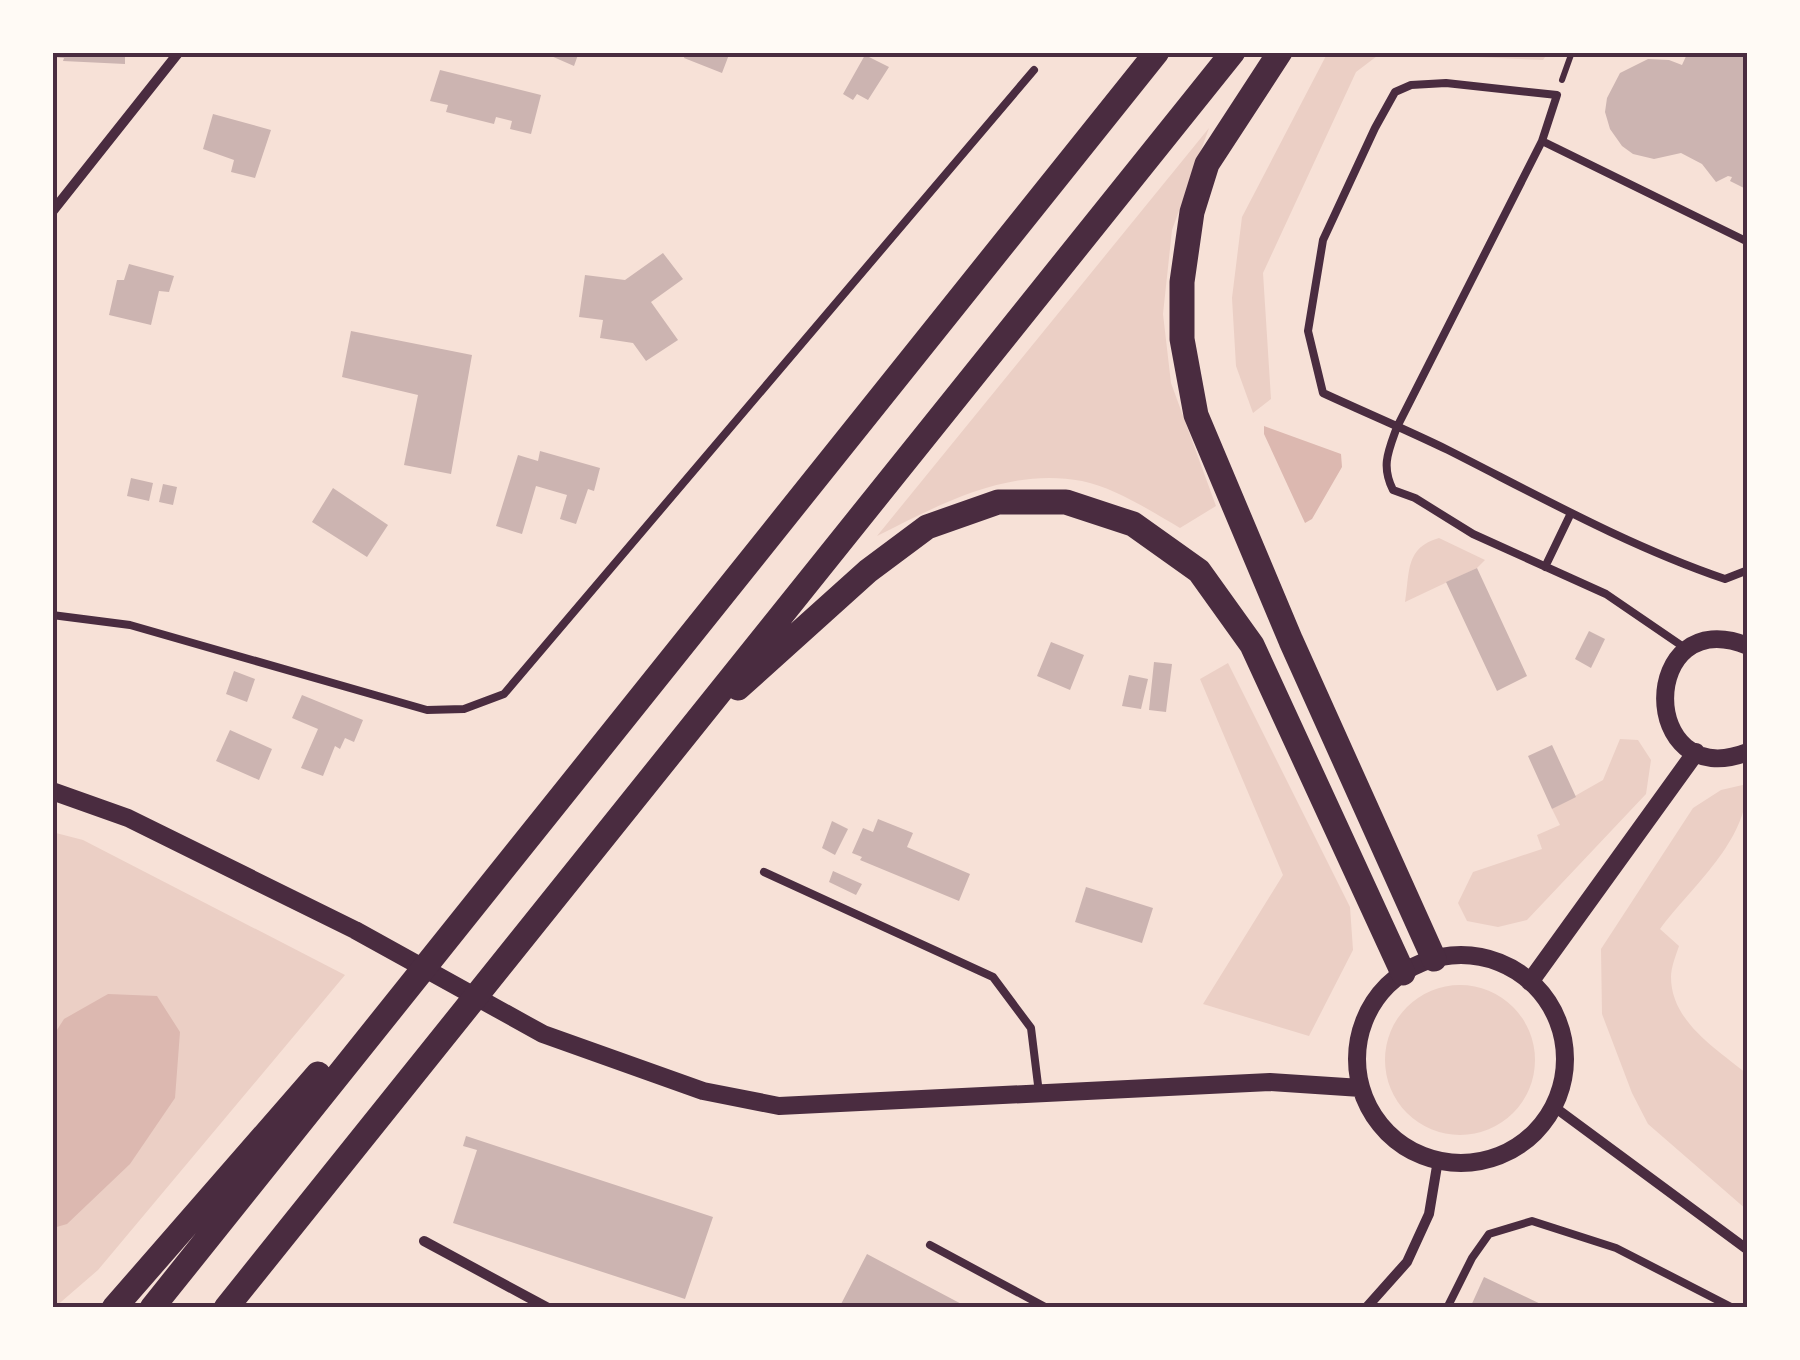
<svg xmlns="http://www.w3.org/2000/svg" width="1800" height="1360" font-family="'Exo 2',sans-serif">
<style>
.green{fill:#ebcfc5}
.water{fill:#dcb8b0}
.building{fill:#ccb4b1}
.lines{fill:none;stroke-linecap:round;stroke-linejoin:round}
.path{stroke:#4a2c40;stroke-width:6}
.service{stroke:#4a2c40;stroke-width:8}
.minor{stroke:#4a2c40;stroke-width:10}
.tertiary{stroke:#4a2c40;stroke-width:18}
.trunk{stroke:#4a2c40;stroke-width:25}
.neatline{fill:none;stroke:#4a2c40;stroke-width:4}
</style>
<rect width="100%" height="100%" fill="#f7e1d7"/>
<path class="green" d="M1328,52L1381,53L1356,72L1263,273L1271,399L1253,413L1236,366L1232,298L1242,217Z
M1388,53H1548L1543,60Z
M1209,128L1172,230L1163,314L1171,383L1216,506L1180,528C1153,512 1113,487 1082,481C1008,467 941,504 877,536Z
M1439,538L1485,560L1477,568L1405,602C1410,571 1405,548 1439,538Z
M1228,663L1350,907L1353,950L1309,1036L1203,1004L1283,875L1200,679Z
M1620,739L1638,740L1651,760L1646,794L1527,920L1498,927L1467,921L1458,903L1473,872L1542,849L1537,835L1560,825L1552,809L1603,780Z
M1747,784C1748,841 1693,885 1660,929L1679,946C1676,955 1671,967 1671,977C1671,1022 1717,1049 1747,1074V1210L1648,1124L1632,1093L1602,1014L1601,949L1693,808L1721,790Z
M52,832L83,840L345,975L98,1270L54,1308Z
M1385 1060a75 75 0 1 1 150 0a75 75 0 1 1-150 0Z"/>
<path class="water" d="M1264,426L1341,454L1342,467L1312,519L1305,523L1264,434Z
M108,994L157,996L180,1032L175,1098L130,1164L67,1224L53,1228V1036L64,1019Z"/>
<path class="building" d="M52,52H125V64L63,61L64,58L52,57Z
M542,52H579L574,66Z
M686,52H730L722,73L684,58Z
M1688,52H1748V190L1730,181L1732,177L1728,176L1716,182L1702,164L1681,153L1654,159L1633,154L1622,146L1610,129L1605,112L1607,98L1620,73L1648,59L1669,60L1682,65Z
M865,55L889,67L868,100L857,94L853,100L843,94Z
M440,70L541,95L531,134L510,129L512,121L496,117L494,124L446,112L448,105L430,101Z
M213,114L271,130L255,178L231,172L234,160L203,149Z
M663,253L683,279L651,302L678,340L646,361L633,343L600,338L603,320L579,317L585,275L625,280Z
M129,264L174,276L169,292L159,291L151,325L109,315L117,280H124Z
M351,331L472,355L451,474L404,465L418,395L342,377Z
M540,451L600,468L594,491L588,489L576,524L560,519L567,495L536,486L522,534L496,526L518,455L538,461Z
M131,478L153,483L149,501L127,496Z
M163,484L177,487L173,505L159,502Z
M333,488L388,525L367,557L312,522Z
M1477,568L1527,676L1497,691L1446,582Z
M1589,631L1605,639L1591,668L1575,659Z
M1051,642L1084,655L1070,690L1037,676Z
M1154,662L1172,664L1166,712L1149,710Z
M234,671L255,679L247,702L226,694Z
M1129,675L1148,679L1141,709L1122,706Z
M302,695L363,720L354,742L345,738L340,749L335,746L323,776L301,768L318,729L292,718Z
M230,730L272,749L259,780L216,761Z
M1552,745L1576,797L1552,809L1528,756Z
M878,819L913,833L907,847L970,874L959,901L860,860L862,857L852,853L863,828L873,832Z
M832,821L848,829L835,855L822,848Z
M833,871L862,884L856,895L829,882Z
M1086,887L1153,908L1142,943L1075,922Z
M466,1136L713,1217L685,1299L453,1223L477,1150L463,1146Z
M867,1254L969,1308H839Z
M1484,1277L1549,1308H1470Z"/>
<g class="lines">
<path class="path" d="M1562,80L1572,52"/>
<path class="service" d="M1542,141L1748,242
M1545,567L1571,513
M52,615L130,625L427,710L464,709L504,694L1034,70
M1685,648L1606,594L1473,534L1415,498L1393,490C1381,466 1388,452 1397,427L1542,141L1557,95L1446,83L1411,85L1395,92L1375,128L1323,240L1308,331L1323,393C1364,412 1407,430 1448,450C1539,496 1628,546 1725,579L1748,570
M764,872L993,977L1031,1028L1039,1093
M930,1245L1047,1308
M1447,1308L1472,1258L1489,1234L1532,1221L1616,1248L1733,1308"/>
<path class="minor" d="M52,212L179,52
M1553,1106L1748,1250
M424,1241L548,1308
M1366,1308L1407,1262L1429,1214L1438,1160"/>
<path class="tertiary" d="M1748,646C1638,601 1637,795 1748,752
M52,791L128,818L355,930L543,1034L703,1091L779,1106L1270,1082L1361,1088
M1357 1059a104 104 0 1 1 208 0a104 104 0 1 1-208 0Z
M1530,982L1696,752"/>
<path class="trunk" d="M1280,52L1207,164L1192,212L1182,282V339L1196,415L1291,641L1434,959
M738,688L868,571L927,527L998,502H1066L1133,524L1199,571L1252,645L1403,973
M114,1308L318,1074
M152,1308L1157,52
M226,1308L1233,52"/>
</g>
<rect width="1800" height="1360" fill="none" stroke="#fffaf5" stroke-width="110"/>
<rect x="55" y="55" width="1690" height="1250" class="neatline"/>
</svg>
